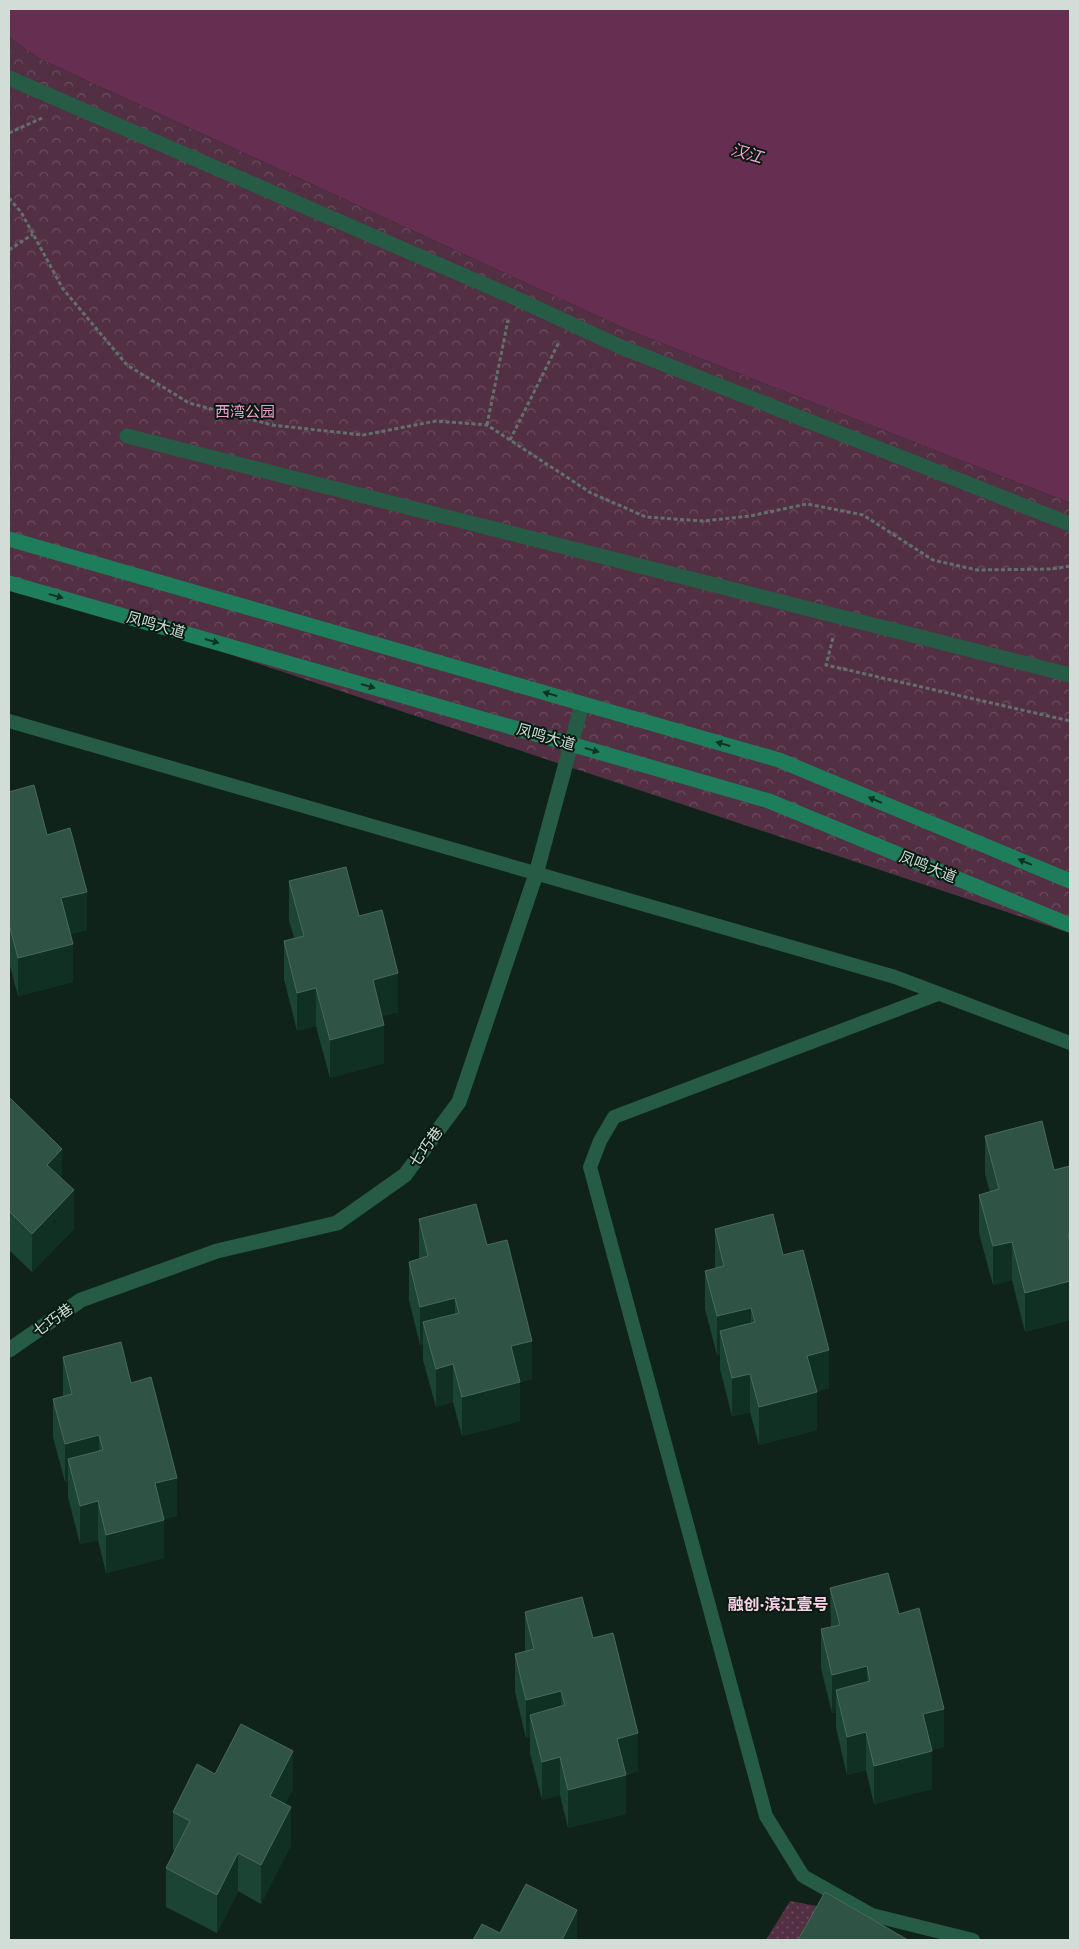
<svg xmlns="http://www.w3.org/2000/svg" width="1079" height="1949" font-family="Jost,'Noto Sans SC',sans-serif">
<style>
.grass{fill:url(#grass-dots)}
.park{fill:url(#park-crowns)}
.water{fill:#662e50}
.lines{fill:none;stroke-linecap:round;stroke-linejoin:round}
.path{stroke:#617169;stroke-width:3;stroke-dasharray:4 2.5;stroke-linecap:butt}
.lane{stroke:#265c45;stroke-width:14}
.street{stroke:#265c45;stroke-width:15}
.secondary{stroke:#1e7e5b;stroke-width:15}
.wall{fill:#1c4434}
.shaded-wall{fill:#0f3022}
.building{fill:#2f5446;stroke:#486a5c}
.oneway{fill:#0c3324}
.labels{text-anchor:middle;stroke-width:4;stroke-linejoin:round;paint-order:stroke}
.park-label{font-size:15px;fill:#f79fd2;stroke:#061a11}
.street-label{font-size:15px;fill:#d1ddd6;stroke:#061a11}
.water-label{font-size:16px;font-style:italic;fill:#faa1d4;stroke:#061a11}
.neighbourhood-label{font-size:16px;font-weight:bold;fill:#ffd1ea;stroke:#061a11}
</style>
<defs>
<pattern id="grass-dots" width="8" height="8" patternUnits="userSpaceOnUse" patternTransform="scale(1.25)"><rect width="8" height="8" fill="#522f43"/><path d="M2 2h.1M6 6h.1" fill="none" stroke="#6a4d5d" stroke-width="1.8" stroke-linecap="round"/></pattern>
<pattern id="park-crowns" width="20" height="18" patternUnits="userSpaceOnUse" patternTransform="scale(1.25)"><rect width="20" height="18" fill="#522f43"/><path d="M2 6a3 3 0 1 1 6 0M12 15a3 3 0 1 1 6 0" fill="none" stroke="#6a4d5d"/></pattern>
</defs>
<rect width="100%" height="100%" fill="#10231a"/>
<path class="grass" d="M790,1901L853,1913L902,1940H766Z"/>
<path class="park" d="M9,37L38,58L628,330L1070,503V933L9,581Z"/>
<path class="water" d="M9,9H1070V503L628,330L38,58L9,37Z"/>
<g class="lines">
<path class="path" d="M9,133L42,118
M9,198L21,212L63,289L127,365L189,403L272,425L363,435L436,421L487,425L591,493L646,517L703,521L750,516L807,504L863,515L933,560L977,570L1052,569L1070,566
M9,250L33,234
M487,425L508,320
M510,440L559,342
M833,638L826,665L1070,721"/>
<path class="lane" d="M9,721L895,977L1070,1043
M938,994L614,1117L600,1141L590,1167L766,1816L803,1876L872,1915L973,1940"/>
<path class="street" d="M9,78L513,297L621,347L1070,524
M127,436L1070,675
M9,1350L81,1300L217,1251L337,1223L405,1175L459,1102L536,874L582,704"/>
<path class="secondary" d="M9,539L779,760L1070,881
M9,583L769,801L1070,925"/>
</g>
<path class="wall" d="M9,792L47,835L87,930L70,934L73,982L18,996L9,962Z
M289,881L359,916L398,1012L382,1016L384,1063L330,1078L316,1026L297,1031L284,979V941L294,938L289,920Z
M9,1097L62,1179L74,1229L32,1272L9,1250Z
M985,1136L1054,1170L1070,1166V1320L1025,1332L1012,1280L993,1285L979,1233V1195L990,1192L985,1174Z
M419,1219L487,1245L532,1379L520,1382V1421L462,1436L453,1402L436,1407L423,1360V1344L420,1345L409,1300V1262L419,1259Z
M715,1229L783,1255L829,1388L816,1392L817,1430L759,1445L750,1412L732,1416L720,1369V1354L717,1355L705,1309V1271L715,1269Z
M63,1357L131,1383L177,1516L164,1519V1558L106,1573L98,1540L80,1544L68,1497V1482H65L53,1437V1399L63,1396Z
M830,1588L899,1614L944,1747L932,1750V1789L874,1804L866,1770L847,1775L836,1728V1713H832L821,1668V1629L831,1627Z
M525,1612L593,1638L638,1771L626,1775V1814L568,1828L560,1795L542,1800L530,1753V1737L526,1738L515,1692V1654L525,1652Z
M215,1774L293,1789L285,1804L291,1845L261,1904L238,1891L217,1933L166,1907V1868L175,1851L173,1850V1812Z"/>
<path class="shaded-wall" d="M87,892V930L61,937V898Z
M73,944V982L18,996V958Z
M398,973V1012L373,1018V980Z
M316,988V1026L297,1031V993Z
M384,1025V1063L330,1078V1040Z
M62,1149V1187L47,1165Z
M74,1190V1229L32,1272V1234Z
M1012,1242V1280L993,1285V1246Z
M1070,1281V1320L1025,1332V1293Z
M455,1298V1336L423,1322V1344L420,1345V1307Z
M751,1308V1346L720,1331V1354L717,1355V1316Z
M532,1341V1379L511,1384V1346Z
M829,1350V1388L807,1394V1356Z
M453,1364V1402L436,1407V1369Z
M750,1374V1412L732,1416V1378Z
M520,1382V1421L462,1436V1397Z
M817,1392V1430L759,1445V1407Z
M99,1435V1474L68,1459V1482H65V1444Z
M177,1478V1516L155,1522V1483Z
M98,1501V1540L80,1544V1506Z
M164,1520V1558L106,1573V1535Z
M867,1666V1705L836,1690V1713H832V1675Z
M561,1691V1729L530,1715V1737L526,1738V1700Z
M944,1709V1747L923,1752V1714Z
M866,1732V1770L847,1775V1737Z
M638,1733V1771L617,1777V1739Z
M293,1751V1789L270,1834V1796Z
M932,1751V1789L874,1804V1766Z
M560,1757V1795L542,1800V1762Z
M626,1775V1814L568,1828V1790Z
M291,1807V1845L261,1904V1865Z
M238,1853V1891L217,1933V1895Z
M577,1910V1940H562Z"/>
<path class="building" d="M34,785L47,835L70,828L87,892L61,898L73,944L18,958L9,924V792Z
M346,867L359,916L382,910L398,973L373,980L384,1025L330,1040L316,988L297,993L284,941L304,936L289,881Z
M9,1097L62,1149L47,1165L74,1190L32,1234L9,1211Z
M1042,1121L1054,1170L1070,1166V1234H1068L1070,1242V1281L1025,1293L1012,1242L993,1246L979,1195L999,1189L985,1136Z
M476,1204L487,1245L507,1240L532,1341L511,1346L520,1382L462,1397L453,1364L436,1369L423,1322L459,1313L455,1298L420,1307L409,1262L428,1256L419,1219Z
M773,1214L783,1255L803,1250L829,1350L807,1356L817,1392L759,1407L750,1374L732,1378L720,1331L755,1322L751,1308L717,1316L705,1271L724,1266L715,1229Z
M121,1342L131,1383L151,1377L177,1478L155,1483L164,1520L106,1535L98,1501L80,1506L68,1459L103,1450L99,1435L65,1444L53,1399L72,1394L63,1357Z
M888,1573L899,1614L919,1608L944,1709L923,1714L932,1751L874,1766L866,1732L847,1737L836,1690L870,1681L867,1666L832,1675L821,1629L840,1625L830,1588Z
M582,1597L593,1638L613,1633L638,1733L617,1739L626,1775L568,1790L560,1757L542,1762L530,1715L565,1705L561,1691L526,1700L515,1654L534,1649L525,1612Z
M241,1724L293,1751L270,1796L291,1807L261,1865L238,1853L217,1895L166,1868L190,1821L173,1812L197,1764L215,1774Z
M526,1884L577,1910L562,1940H473L482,1924L500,1933Z
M825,1892L908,1940H798Z"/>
<defs><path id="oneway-solid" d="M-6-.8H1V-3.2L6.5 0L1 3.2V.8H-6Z" transform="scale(1.25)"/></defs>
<g class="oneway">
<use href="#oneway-solid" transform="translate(56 596) rotate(16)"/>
<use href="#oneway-solid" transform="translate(212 641) rotate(16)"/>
<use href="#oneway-solid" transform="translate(368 686) rotate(16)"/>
<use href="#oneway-solid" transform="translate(550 694) rotate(-164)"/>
<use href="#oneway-solid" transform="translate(723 744) rotate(-164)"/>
<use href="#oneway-solid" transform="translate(592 750) rotate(16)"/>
<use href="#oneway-solid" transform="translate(875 800) rotate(-157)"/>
<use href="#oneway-solid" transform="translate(1025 862) rotate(-157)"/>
</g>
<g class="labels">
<g class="park-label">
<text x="245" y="417">西湾公园</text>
</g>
<g class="street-label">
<text transform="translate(156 625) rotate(16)" y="5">凤鸣大道</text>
<text transform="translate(546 737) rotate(16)" y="5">凤鸣大道</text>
<text transform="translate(928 867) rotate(22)" y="5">凤鸣大道</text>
<text transform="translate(426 1147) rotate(-54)" y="5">七巧巷</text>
<text transform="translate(53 1320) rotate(-35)" y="5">七巧巷</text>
</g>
<g class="water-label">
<text transform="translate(747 153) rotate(16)" y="6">汉江</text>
</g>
<g class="neighbourhood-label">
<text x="778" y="1610">融创·滨江壹号</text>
</g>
</g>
<rect width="1079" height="1949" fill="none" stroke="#d1ddd6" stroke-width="20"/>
</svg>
